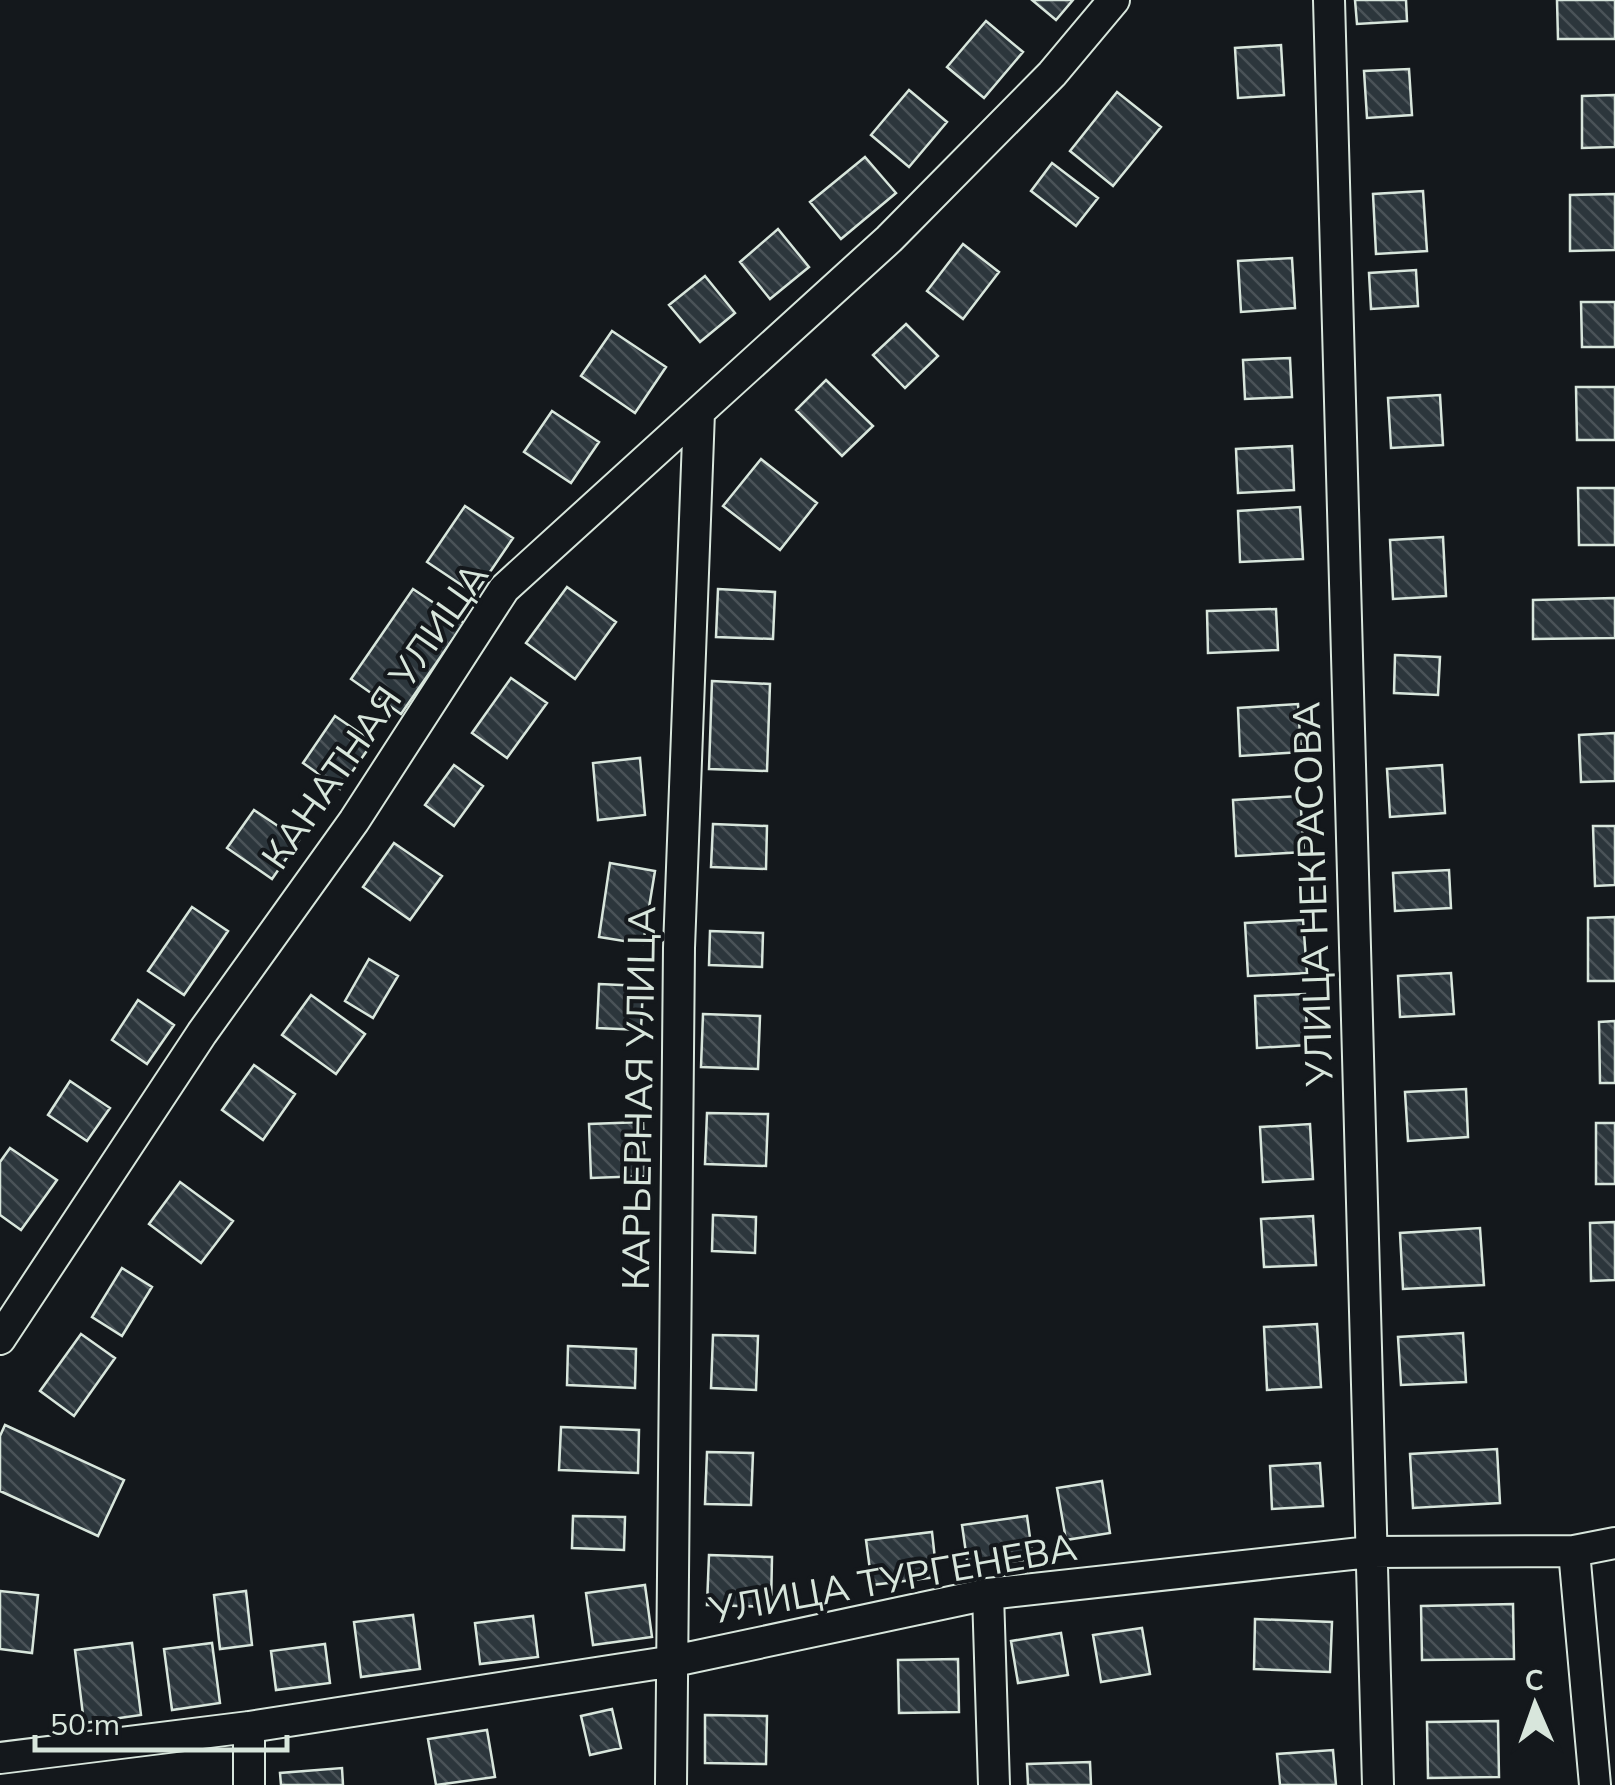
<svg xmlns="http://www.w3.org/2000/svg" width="1615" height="1785" font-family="Mulish,sans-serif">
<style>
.building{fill:url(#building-back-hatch);stroke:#d8e6dc;stroke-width:2.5}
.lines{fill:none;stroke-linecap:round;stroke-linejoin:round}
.street-casing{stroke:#d8e6dc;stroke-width:34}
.street{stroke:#14181c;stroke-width:30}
.labels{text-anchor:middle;stroke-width:8;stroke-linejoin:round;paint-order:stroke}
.street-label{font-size:38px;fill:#d8e6dc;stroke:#14181c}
</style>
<defs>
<pattern id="building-back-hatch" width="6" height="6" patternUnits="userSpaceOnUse" patternTransform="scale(2.5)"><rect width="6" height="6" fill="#2c363c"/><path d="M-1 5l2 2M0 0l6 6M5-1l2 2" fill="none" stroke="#4a5358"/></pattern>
</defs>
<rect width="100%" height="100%" fill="#14181c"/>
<path class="building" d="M1032,0H1073L1056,20Z
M1355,0H1406L1407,21L1357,24Z
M1557,0H1615V39H1558Z
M986,21L1023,52L984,98L947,67Z
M1281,45L1284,95L1238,98L1235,48Z
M1409,69L1412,115L1367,118L1364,71Z
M909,90L947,122L909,167L871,135Z
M1117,92L1161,127L1113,186L1070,151Z
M1615,95V147L1582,148V96Z
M865,157L896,193L841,239L810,202Z
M1052,163L1098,198L1076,226L1031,191Z
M1423,191L1427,251L1376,254L1373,194Z
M1615,194V250L1570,251V195Z
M778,229L809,267L770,299L740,262Z
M963,244L999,272L963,319L927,291Z
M1292,258L1295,308L1241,312L1238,261Z
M1416,270L1418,306L1371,309L1369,273Z
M705,276L735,313L700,342L669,305Z
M1581,302H1615V347H1582Z
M906,324L938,356L905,388L873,355Z
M612,331L666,367L635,413L581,376Z
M1290,358L1292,397L1245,399L1243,360Z
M826,380L873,426L842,456L796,410Z
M1576,387H1615V440H1577Z
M1440,395L1443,445L1391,448L1388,398Z
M552,411L599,442L571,483L524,452Z
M1292,446L1294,490L1238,493L1236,449Z
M761,459L817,503L780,550L723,506Z
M1578,488H1615V545H1579Z
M465,506L513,538L475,594L427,562Z
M1300,507L1303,559L1240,562L1238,511Z
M1443,537L1446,596L1393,599L1390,540Z
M567,587L616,622L575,679L526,643Z
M413,589L464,623L401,714L351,679Z
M718,589L775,592L773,639L716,637Z
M1615,598V638L1533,639V600Z
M1276,609L1278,650L1208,653L1207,611Z
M1395,655L1440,657L1438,695L1394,693Z
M511,678L547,703L507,758L472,733Z
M712,681L770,684L767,771L709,769Z
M1298,704L1301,752L1240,756L1238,708Z
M335,716L373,742L340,789L303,763Z
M1615,733V781L1581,782L1579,735Z
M640,758L645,815L598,820L593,763Z
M454,765L483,786L454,826L425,805Z
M1442,765L1445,813L1390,817L1387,769Z
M1300,796L1304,852L1236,856L1233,800Z
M254,810L299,840L272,879L227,848Z
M713,824L767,826L766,869L711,867Z
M1593,826H1615V885L1595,886Z
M394,843L442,876L410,920L363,887Z
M610,863L655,871L643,944L599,937Z
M1449,870L1451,908L1395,911L1393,873Z
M192,907L228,931L184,995L148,971Z
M1615,917V981H1588V918Z
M1303,920L1307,973L1248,976L1245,923Z
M710,931L763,933L762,967L709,965Z
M369,959L398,976L373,1018L345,1001Z
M1451,973L1454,1014L1400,1017L1398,976Z
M599,984L643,986L641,1030L597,1028Z
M1305,994L1308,1045L1257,1048L1255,996Z
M311,995L365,1034L336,1074L282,1035Z
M138,1000L174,1025L147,1064L112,1040Z
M703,1014L760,1016L758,1069L701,1067Z
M1615,1021V1083H1600L1599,1022Z
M254,1065L295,1094L263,1140L222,1110Z
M70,1081L110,1108L87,1141L48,1115Z
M1466,1089L1468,1137L1408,1141L1405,1092Z
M707,1113L768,1114L766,1166L705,1164Z
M643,1122L645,1176L591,1178L589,1124Z
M1596,1123H1615V1184H1596Z
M1310,1124L1313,1179L1263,1182L1260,1127Z
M10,1148L57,1180L21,1230L0,1215V1162Z
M180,1182L233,1221L201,1263L149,1224Z
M713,1215L756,1217L755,1253L712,1251Z
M1313,1216L1316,1265L1264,1267L1261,1219Z
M1615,1222V1280L1591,1281L1590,1223Z
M1480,1228L1484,1285L1403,1289L1400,1233Z
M122,1268L152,1287L122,1336L92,1317Z
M1317,1324L1321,1387L1267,1390L1264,1327Z
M1463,1333L1466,1382L1401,1385L1398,1337Z
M81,1334L115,1358L74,1416L40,1391Z
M713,1335L758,1336L756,1390L711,1388Z
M568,1346L636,1349L635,1388L567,1385Z
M5,1425L124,1480L98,1536L0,1491V1436Z
M561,1427L639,1430L638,1473L559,1470Z
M1497,1449L1500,1503L1413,1508L1410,1454Z
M707,1452L753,1453L751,1505L705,1504Z
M1320,1463L1323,1506L1272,1509L1270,1466Z
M1102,1481L1110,1533L1066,1540L1057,1488Z
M573,1516L625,1517L624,1550L572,1548Z
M1027,1516L1033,1559L968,1567L962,1525Z
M932,1532L937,1577L872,1585L866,1540Z
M709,1555L772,1557L771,1607L707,1605Z
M645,1585L652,1637L593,1645L586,1593Z
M0,1591L38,1595L32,1653L0,1649Z
M246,1591L252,1645L220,1649L214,1595Z
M1513,1604L1514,1659L1422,1660L1421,1606Z
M413,1615L420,1669L361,1677L354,1622Z
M533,1616L538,1657L480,1664L475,1623Z
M1255,1619L1332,1622L1330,1672L1254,1669Z
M1142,1628L1150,1674L1101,1682L1093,1635Z
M1061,1633L1068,1675L1018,1683L1011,1641Z
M132,1643L141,1715L84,1723L75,1650Z
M212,1643L220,1703L172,1710L164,1649Z
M325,1644L330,1683L276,1690L271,1651Z
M958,1659L959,1712L899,1713L898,1660Z
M612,1709L621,1748L590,1755L581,1716Z
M705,1715L767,1716L766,1764L705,1763Z
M1498,1721L1499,1777L1428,1778L1427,1722Z
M487,1730L495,1777L436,1785L428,1739Z
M1333,1750L1336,1785H1280L1277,1754Z
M1090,1762L1091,1785H1028L1027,1764Z
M342,1768L343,1785H281L280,1773Z"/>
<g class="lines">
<g class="street-casing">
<path id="street" d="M1329,0L1378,1785
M0,1339L202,1033L354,821L504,589L889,239L1052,74L1114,0
M1574,1551L1595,1785
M988,1594L994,1785
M0,1758L249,1727L674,1661L988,1594L1370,1552L1574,1551L1615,1543
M249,1785V1727
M671,1785L679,948L699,412"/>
</g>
<use href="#street" class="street"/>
</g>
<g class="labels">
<g class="street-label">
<text transform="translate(375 716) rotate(-55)" y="13">КАНАТНАЯ УЛИЦА</text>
<text transform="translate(1313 894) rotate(-92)" y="13">УЛИЦА НЕКРАСОВА</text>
<text transform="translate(639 1098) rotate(-89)" y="13">КАРЬЕРНАЯ УЛИЦА</text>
<text transform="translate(893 1579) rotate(-10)" y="13">УЛИЦА ТУРГЕНЕВА</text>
</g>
</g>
<g transform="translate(1535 1705) rotate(358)" stroke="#14181c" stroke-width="8" paint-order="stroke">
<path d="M0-8L18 38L0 25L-18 38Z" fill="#d8e6dc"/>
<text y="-15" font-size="28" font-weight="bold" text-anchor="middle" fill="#d8e6dc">С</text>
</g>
<path d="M35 1735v15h252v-15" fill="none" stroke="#d8e6dc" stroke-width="5"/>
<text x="50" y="1735" font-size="30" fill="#d8e6dc" stroke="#14181c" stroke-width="8" paint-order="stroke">50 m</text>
</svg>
